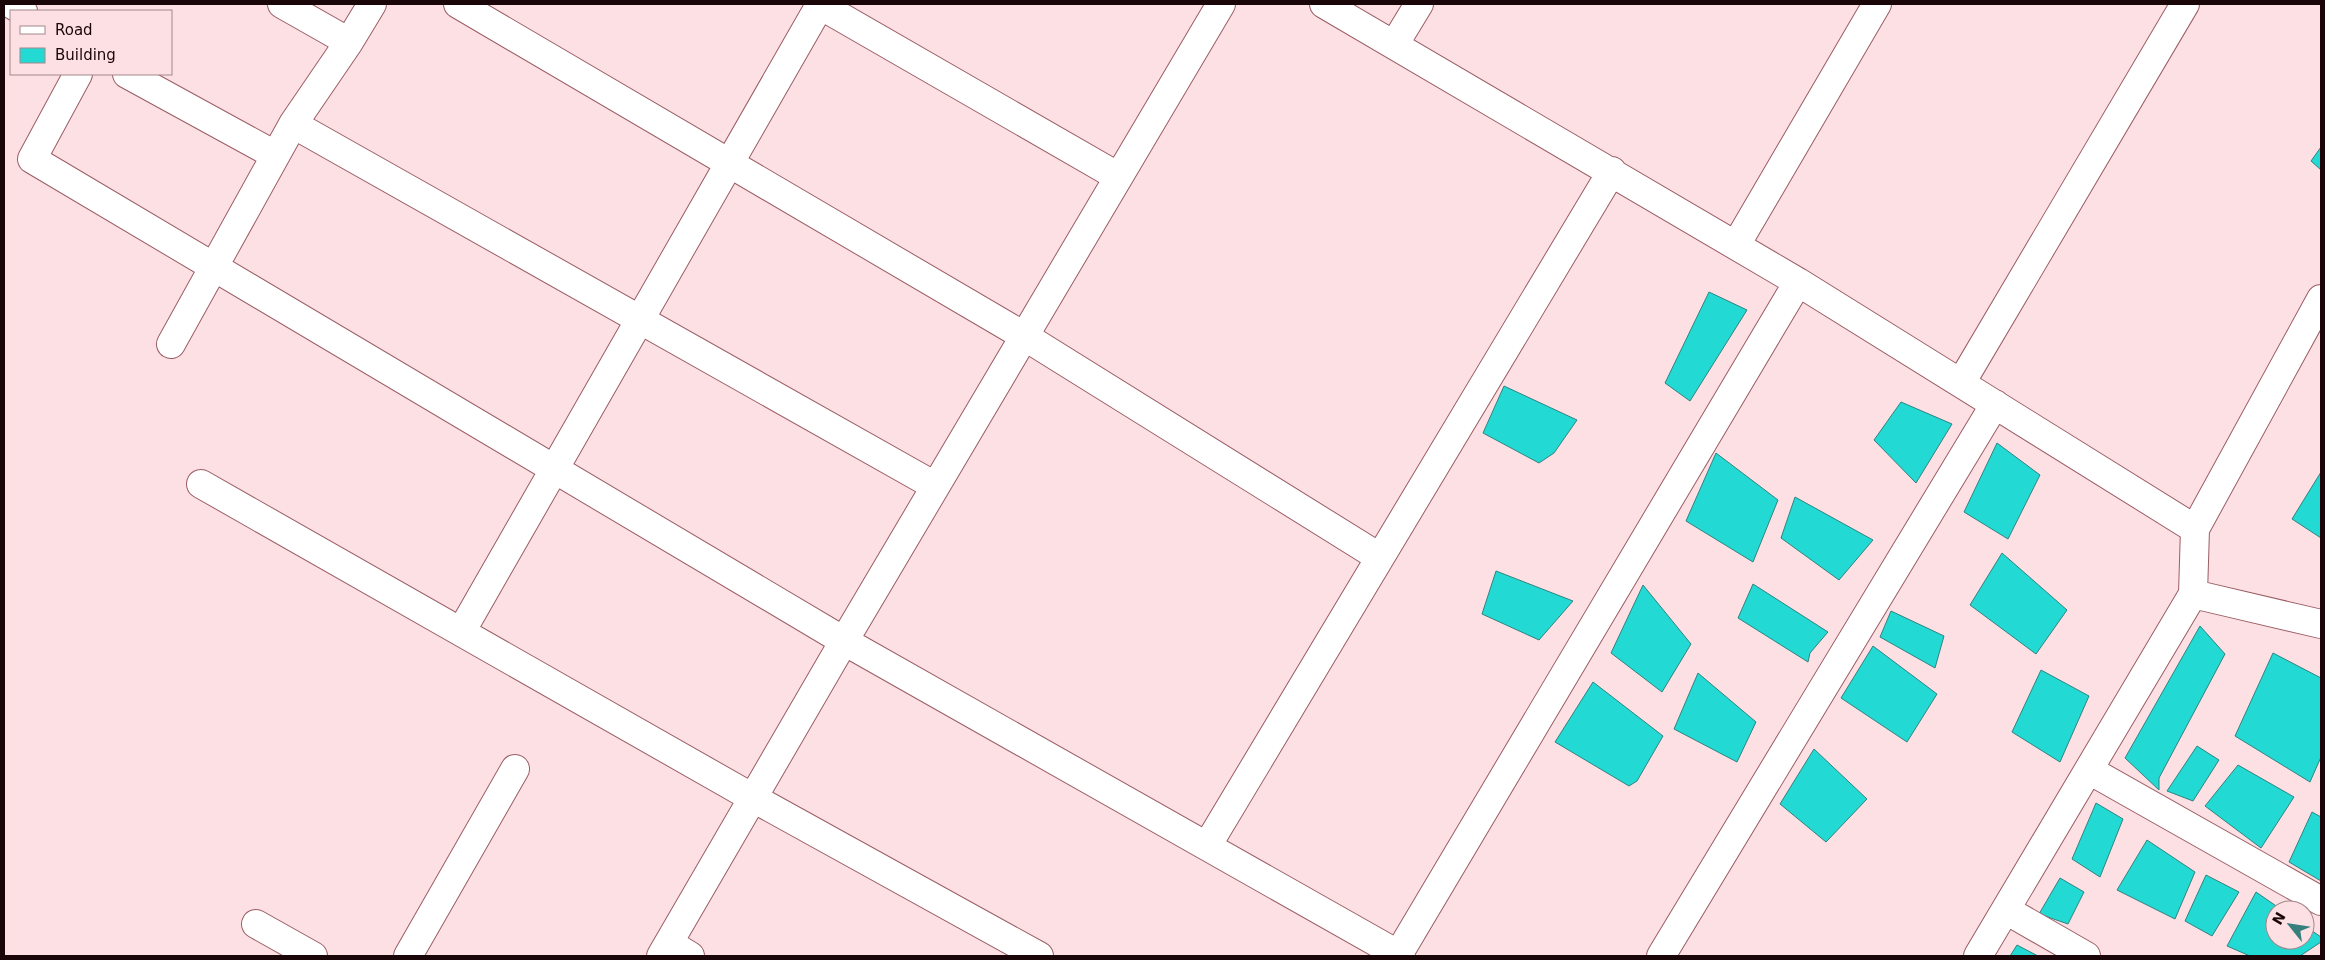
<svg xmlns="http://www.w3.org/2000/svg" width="2325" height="960" font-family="'DejaVu Sans',sans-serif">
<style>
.building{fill:#23d9d3;stroke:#2e8480}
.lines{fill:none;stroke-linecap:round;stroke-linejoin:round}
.minor-casing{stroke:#9a5d65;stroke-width:30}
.minor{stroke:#fff;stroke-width:28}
</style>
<rect width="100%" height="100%" fill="#fde0e3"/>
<path class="building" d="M2321,147V170L2311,161Z
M1709,292L1747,310L1690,401L1665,383Z
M1504,386L1577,420L1554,453L1539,463L1483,433Z
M1901,402L1952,424L1916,483L1874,440Z
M1997,443L2040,475L2008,539L1964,512Z
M1716,453L1778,500L1753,562L1686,521Z
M2321,472V538L2292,519Z
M1795,497L1873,540L1839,580L1781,538Z
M2002,553L2067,610L2036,654L1970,605Z
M1496,571L1573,601L1539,640L1482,614Z
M1753,584L1828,632L1810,653L1808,662L1738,618Z
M1643,585L1691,644L1662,692L1611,653Z
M1891,611L1944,636L1935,668L1880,637Z
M2200,626L2225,654L2159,778V790L2125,758Z
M1873,646L1937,694L1907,742L1841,698Z
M2273,653L2321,678V757L2310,782L2235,736Z
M2041,670L2089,696L2060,762L2012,732Z
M1698,673L1756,722L1737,762L1674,729Z
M1593,682L1663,736L1637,781L1629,786L1555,742Z
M2197,746L2219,760L2193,801L2167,791Z
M1814,749L1867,799L1826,842L1780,804Z
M2238,765L2294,797L2261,848L2205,806Z
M2096,803L2123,819L2100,877L2072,859Z
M2312,812L2321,817V881L2289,862Z
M2147,840L2195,872L2175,919L2117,890Z
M2206,875L2239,892L2212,936L2185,921Z
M2060,878L2084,892L2068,924L2039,914Z
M2256,892L2282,910H2275V940H2305V926L2321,937V942L2300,956H2250L2227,946Z
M2017,945L2038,956H2010Z"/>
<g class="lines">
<g class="minor-casing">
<path id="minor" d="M11,4L23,11
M458,4L1024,336L1379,557
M1324,4L1798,282L2195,529
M349,42L372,4
M1394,45L1419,4
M78,74L32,159L844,641L1401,956
M127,74L275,155
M293,124L935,486
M1736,245L1877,4
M171,344L293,124L349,42L282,4
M1961,383L2185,4
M201,484L753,798L1039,956
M2193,594L2321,624
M461,632L820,5L1117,176
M2089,770L2321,901
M1207,846L1612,171
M2006,910L2086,956
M256,924L313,956
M669,943L690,956
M1398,955L1798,282
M408,956L515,769
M661,956L844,641L1221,4
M1661,956L1995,404
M1978,956L2193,594L2195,529L2321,299"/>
</g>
<use href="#minor" class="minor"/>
</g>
<rect width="2325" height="960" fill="none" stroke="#1a0508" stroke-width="10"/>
<rect x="10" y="10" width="162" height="65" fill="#fde0e3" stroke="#a2888b"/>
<rect x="20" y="26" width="25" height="8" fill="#ffffff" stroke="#a2888b"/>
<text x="55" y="35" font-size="15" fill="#1a0508">Road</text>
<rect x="20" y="48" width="25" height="15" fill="#23d9d3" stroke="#a2888b"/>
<text x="55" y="60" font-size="15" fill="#1a0508">Building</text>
<g transform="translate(2290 925) rotate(300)"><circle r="24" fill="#fde0e3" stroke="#a2888b"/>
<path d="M0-4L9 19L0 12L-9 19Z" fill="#377f7c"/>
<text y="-8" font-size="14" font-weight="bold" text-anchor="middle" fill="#1a0508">N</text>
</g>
</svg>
